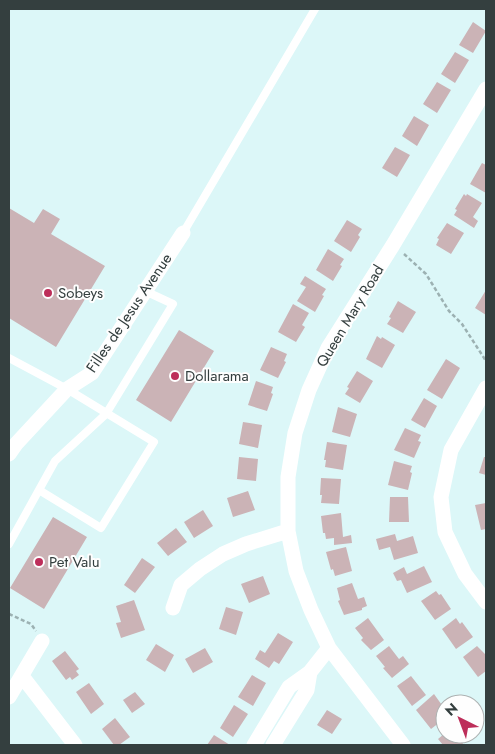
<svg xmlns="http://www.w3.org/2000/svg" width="495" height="754" font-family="Jost,sans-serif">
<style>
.building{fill:#cbb3b6}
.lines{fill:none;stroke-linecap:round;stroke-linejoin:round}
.path{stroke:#9cb1b2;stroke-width:2.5;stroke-dasharray:4 2.5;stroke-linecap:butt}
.lane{stroke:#fff;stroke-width:8}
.street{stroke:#fff;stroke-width:15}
.poi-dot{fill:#bd2e5a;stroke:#fefefe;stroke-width:2}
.labels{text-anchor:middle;stroke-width:4;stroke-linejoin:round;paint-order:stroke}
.poi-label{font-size:15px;fill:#343f3f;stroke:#fefefe;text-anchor:start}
.street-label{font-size:15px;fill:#343f3f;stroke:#fefefe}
</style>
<rect width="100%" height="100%" fill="#dcf7f8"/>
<path class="building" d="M473,22L486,31L473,53L459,45Z
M455,52L469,60L455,83L441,74Z
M437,82L451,90L437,113L423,104Z
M414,116L429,125L417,146L402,136Z
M395,147L410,155L397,177L382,168Z
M482,163L486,165V193L470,184Z
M464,194L466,196L467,194L482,203L473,217L478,221L474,228L454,215L457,210L455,209Z
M9,208L34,223L43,209L60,219L51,234L105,266L56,347L9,318Z
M347,220L362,229L358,235L360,237L351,252L334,241Z
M447,223L464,233L451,254L436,245L439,239L437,238Z
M328,249L344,259L340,265L342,266L333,281L316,270Z
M305,276L326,289L322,295L324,296L315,312L297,301L306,287L300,284Z
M486,290V315L475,308Z
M398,301L416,312L403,333L387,324L391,318L389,317Z
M293,304L309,313L302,325L305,327L296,342L278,332Z
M179,330L214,351L171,422L136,400Z
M377,336L381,339L382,337L395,345L382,368L366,359Z
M271,347L287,354L284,361L286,362L278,378L260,370Z
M446,359L460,368L442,399L427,390Z
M357,371L373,381L360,403L345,394L349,388L347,387Z
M256,381L273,387L271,393L273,394L267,411L248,405Z
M424,398L437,406L425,428L411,420Z
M338,407L357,414L350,437L332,432Z
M243,422L262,425L258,448L239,444Z
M405,428L421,435L418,441L421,442L414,458L394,450Z
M327,442L347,445L343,470L325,467L326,460H324Z
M239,457L258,459L256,481L237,479Z
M484,457H486V475L479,473Z
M394,461L412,466L410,472L412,473L408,490L388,485Z
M321,478L341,479L339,504L321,503L322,495H320Z
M248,491L255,510L233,517L227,498Z
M390,497H408L409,522H389Z
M486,503V529L481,530L475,505Z
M203,510L213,526L194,538L184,522Z
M341,513L343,537L351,535L352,543L334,545V538L326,539L325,533H323L321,516Z
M53,517L87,537L44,609L10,588Z
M176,528L187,542L168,556L157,543Z
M395,534L397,541L413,536L418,553L394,560L390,547L379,550L376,539Z
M346,547L352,571L335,576L333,569L331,570L326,552Z
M142,558L155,567L135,593L124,585Z
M424,566L432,582L407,593L401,580L397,581L393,573L404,567L407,574Z
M263,576L270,594L249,603L241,584Z
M352,583L358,599L364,597L367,606L362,608V610L344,615L338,601L340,600L337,588Z
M436,591L439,595L441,594L451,609L435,620L421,601Z
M134,600L145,630L121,638L116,623L121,622L116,606Z
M226,607L243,612L236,635L219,629Z
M368,618L384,640L371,650L361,640L363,638L355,628Z
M456,618L460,624L462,622L473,637L456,649L442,629Z
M278,633L293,642L279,664L274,661L269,668L255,659L260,650L265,653Z
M156,644L174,655L165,672L146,660Z
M389,646L399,659L403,656L409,664L392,678L383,668L385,667L376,656Z
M477,646L486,655V671L478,677L463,657Z
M205,648L213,662L193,673L185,659Z
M65,651L79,669L76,671L79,675L72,680L70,677L66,680L52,661Z
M252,675L266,683L253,706L238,697Z
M411,676L426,695L412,706L397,686Z
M89,683L104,704L91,714L76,692Z
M135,692L145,704L132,713L123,700Z
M434,694L444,708L438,711L444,719L431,729L416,710Z
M234,705L248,714L233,737L220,728Z
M327,710L342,719L332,734L317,725Z
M115,718L130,737L119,745H114L102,729Z
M444,734H455L464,745H443L438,739Z
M214,735L230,745H207Z"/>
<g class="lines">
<path class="path" d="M404,254L426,274L449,311L462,324L486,361
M9,614L31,624L36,631"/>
<path class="lane" d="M183,233L315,9
M9,358L67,389L154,442L101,528L39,490
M9,544L55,461L106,414L173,304L145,291"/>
<path class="street" d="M486,388L451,450L441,497L445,532L465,574L486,602
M9,454L16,444L67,389L92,373L183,233
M173,608L181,585L200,569L223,554L246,544L288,531
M22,676L75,745
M9,697L42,641
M254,745L289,687L310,672L329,648
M273,745L307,690L310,672
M403,745L329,648L311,610L296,571L288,531V477L295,433L309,390L328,348L393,245L486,89"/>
</g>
<g class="poi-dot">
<circle cx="48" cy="293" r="5"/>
<circle cx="175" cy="376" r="5"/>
<circle cx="39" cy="562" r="5"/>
</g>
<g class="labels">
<g class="poi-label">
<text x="58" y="298">Sobeys</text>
<text x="185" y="381">Dollarama</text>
<text x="49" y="567">Pet Valu</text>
</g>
<g class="street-label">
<text transform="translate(129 313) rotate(-56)" y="5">Filles de Jesus Avenue</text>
<text transform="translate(350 316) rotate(-59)" y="5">Queen Mary Road</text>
</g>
</g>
<rect width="495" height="754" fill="none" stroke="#343f3f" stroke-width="20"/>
<g transform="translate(460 719) rotate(318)"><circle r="24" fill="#fefefe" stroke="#adb2b2"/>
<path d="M0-4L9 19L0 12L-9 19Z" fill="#bd2e5a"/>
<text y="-8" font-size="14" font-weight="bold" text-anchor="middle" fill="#343f3f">N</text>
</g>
</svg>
